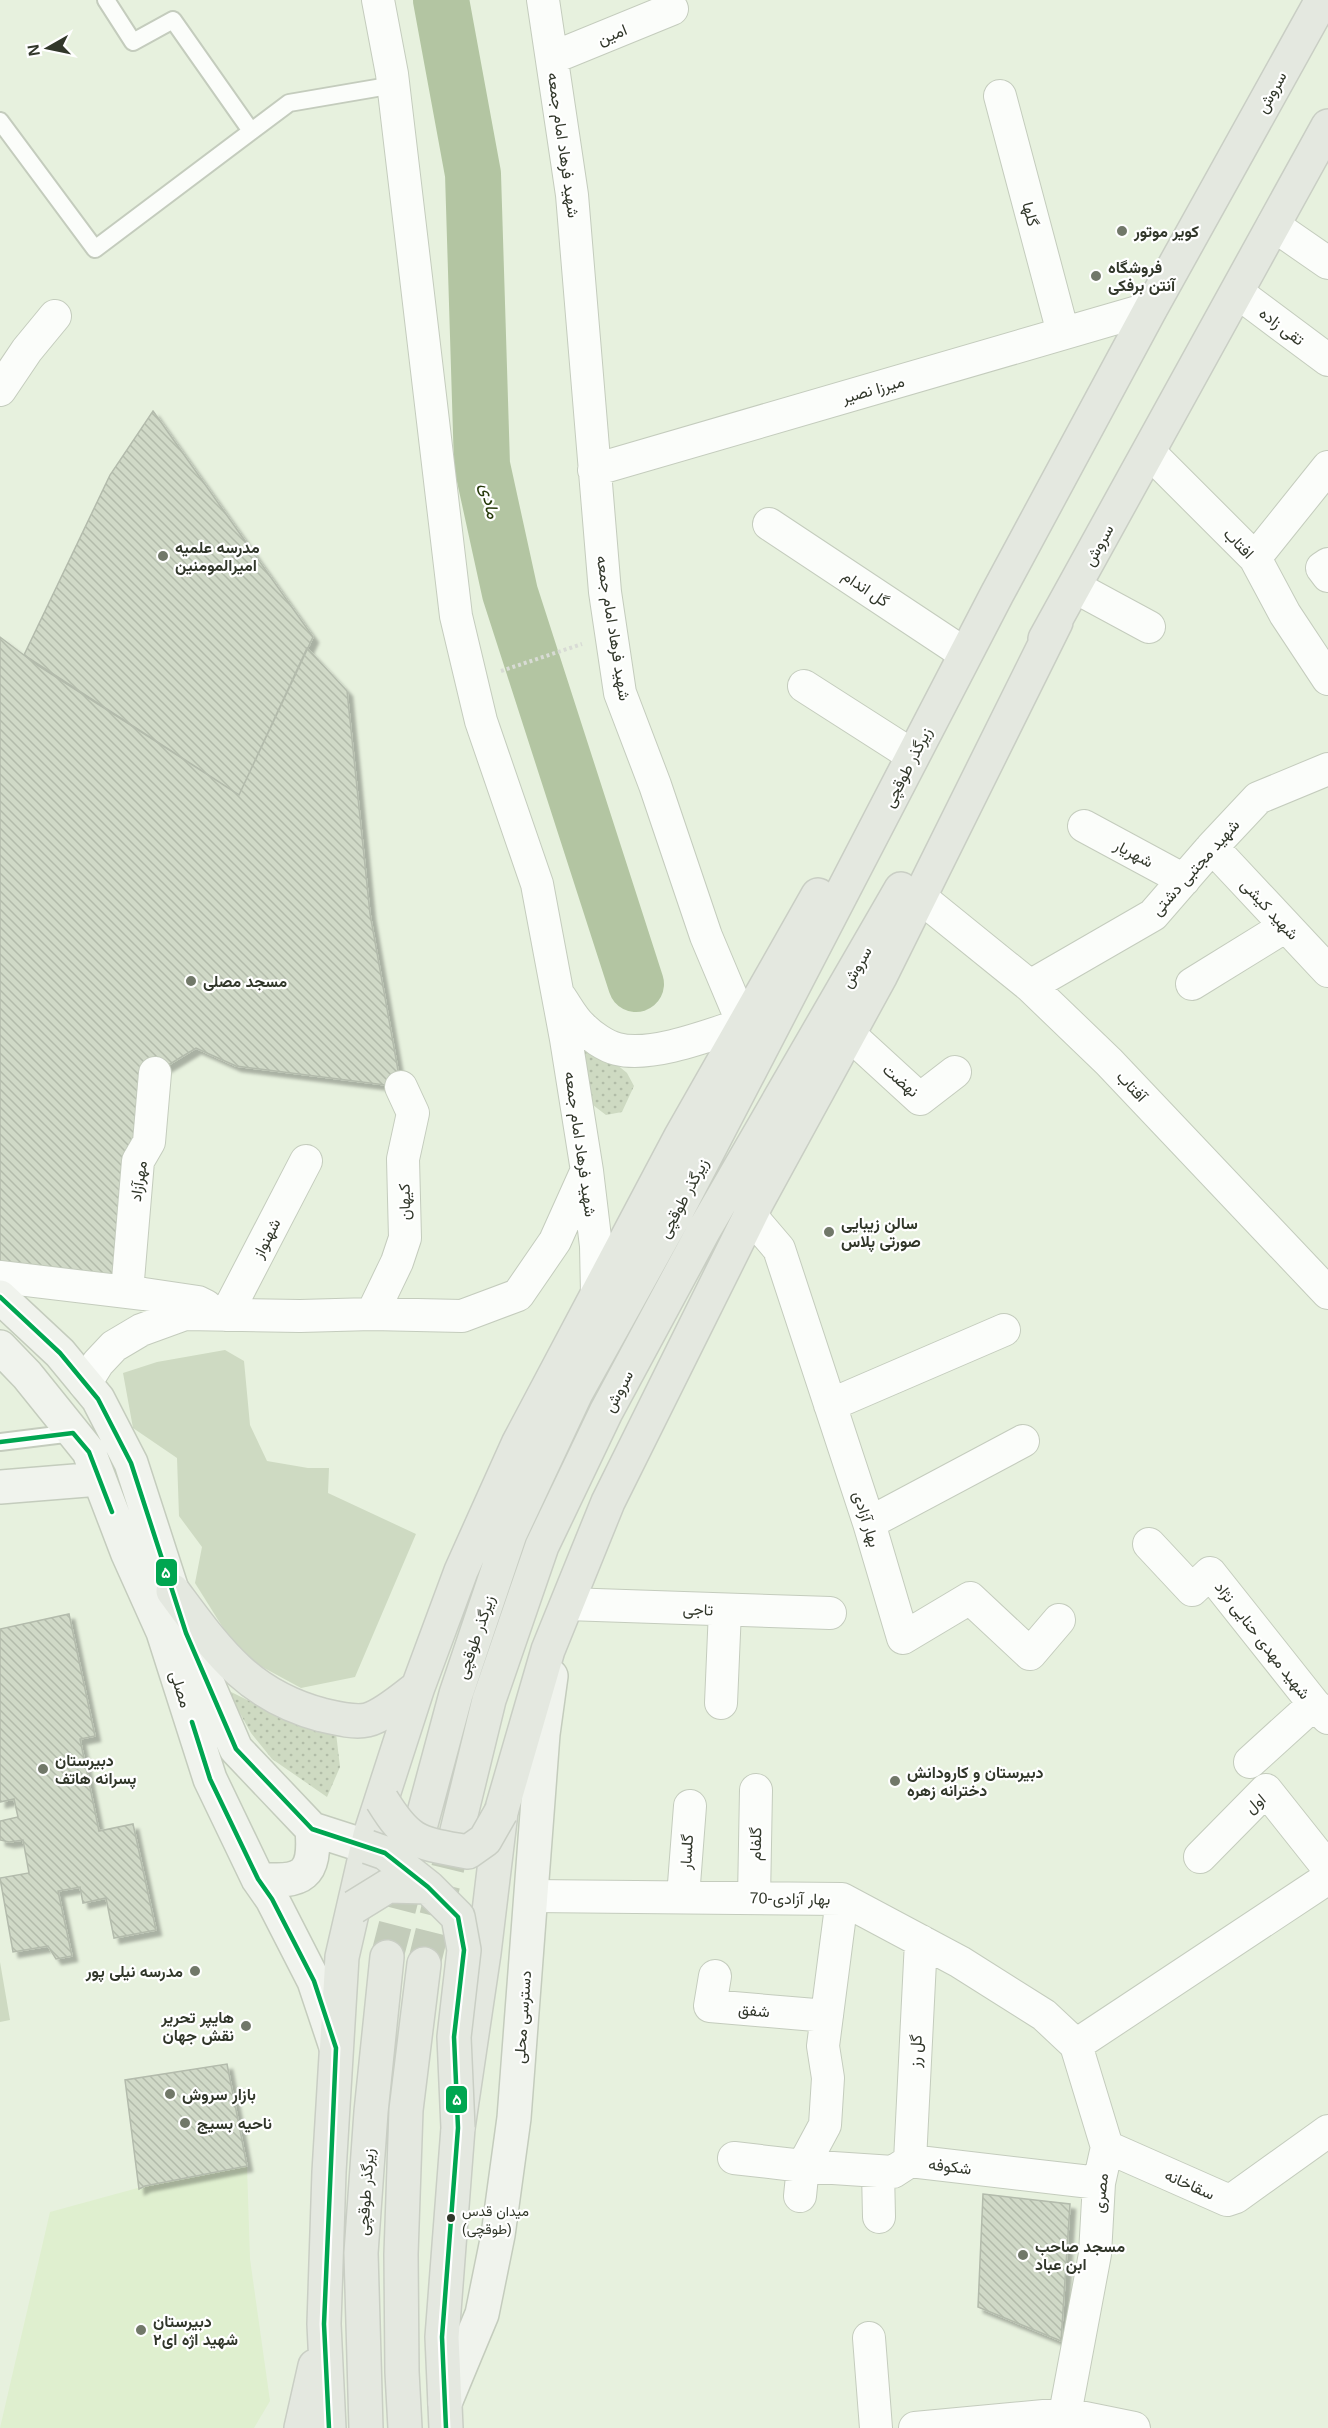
<svg xmlns="http://www.w3.org/2000/svg" width="1328" height="2428" font-family="Arial,Vazirmatn,sans-serif">
<style>
.built{fill:#dfefcf}
.grass{fill:url(#grass-dots)}
.park{fill:#cedac2}
.lines{fill:none;stroke-linecap:round;stroke-linejoin:round}
.river{stroke:#b3c5a2;stroke-width:56}
.building{fill:url(#building-back-hatch);stroke:#b3bbac;stroke-width:1.5;filter:url(#shadow)}
.primary-tunnel{stroke:#c3ccba;stroke-width:33;stroke-dasharray:33 16;stroke-linecap:butt}
.lane-casing{stroke:#c4ccbd;stroke-width:20}
.street-casing{stroke:#c4ccbd;stroke-width:34}
.secondary-casing{stroke:#c4ccbd;stroke-width:36}
.primary-casing{stroke:#c9cec4;stroke-width:36}
.path{stroke:#d8dbd5;stroke-width:4;stroke-dasharray:3 3;stroke-linecap:butt}
.lane{stroke:#fbfdfa;stroke-width:16}
.street{stroke:#fbfdfa;stroke-width:32}
.secondary{stroke:#f0f3ed;stroke-width:33}
.primary{stroke:#e4e8e0;stroke-width:33}
.primary-bridge-casing{stroke:#c9cec4;stroke-width:36;stroke-linecap:butt}
.primary-bridge{stroke:#e4e8e0;stroke-width:33}
.bus-1-casing{stroke:#fff;stroke-width:9}
.bus-1{stroke:#00a651;stroke-width:4.5}
.poi-dot{fill:#717869;stroke:#fff;stroke-width:2}
.bus-dot{fill:#31372a;stroke:#fff;stroke-width:2}
.labels{text-anchor:middle;stroke-width:4.5;stroke-linejoin:round;paint-order:stroke}
.bus-label{font-size:14px;fill:#31372a;stroke:#fff;text-anchor:start}
.street-label{font-size:16px;fill:#31372a;stroke:#fff}
.poi-label{font-size:16px;font-weight:bold;fill:#31372a;stroke:#fff;text-anchor:start}
.water-label{font-size:18px;font-style:italic;fill:#26390a;stroke:#fff}
.line-badge{stroke:#fff;stroke-width:2}
.badge-label{font-size:16px;text-anchor:middle;font-weight:bold;fill:#fff}
</style>
<defs>
<pattern id="grass-dots" width="8" height="8" patternUnits="userSpaceOnUse" patternTransform="scale(1.5)"><rect width="8" height="8" fill="#cedac2"/><path d="M2 2h.1M6 6h.1" fill="none" stroke="#b1bca7" stroke-width="1.8" stroke-linecap="round"/></pattern>
<pattern id="building-back-hatch" width="6" height="6" patternUnits="userSpaceOnUse" patternTransform="scale(1.5)"><rect width="6" height="6" fill="#d0d9c7"/><path d="M-1 5l2 2M0 0l6 6M5-1l2 2" fill="none" stroke="#b3bbab"/></pattern>
<filter id="shadow"><feDropShadow dx="5.5" dy="5.5" stdDeviation="1.5" flood-color="#0004"/></filter>
</defs>
<rect width="100%" height="100%" fill="#e7f1de"/>
<path class="built" d="M247,2166L250,2259L270,2401L254,2428H0L50,2212L145,2186Z"/>
<path class="grass" d="M577,1041L608,1064L615,1063L627,1073L634,1086L622,1112L606,1115L589,1102Z
M227,1690L282,1717L336,1733L340,1767L327,1797L272,1759L251,1733Z"/>
<path class="park" d="M225,1350L244,1361L250,1425L267,1461L308,1468H329L328,1493L416,1534L355,1677L301,1688L240,1655L195,1583L202,1547L179,1516L177,1458L133,1428L123,1373L157,1362Z
M0,1962L10,2020L0,2022Z"/>
<g class="lines">
<path class="river" d="M441,0L473,174L482,465L510,593L636,984"/>
</g>
<path class="building" d="M153,411L313,637L239,795L24,655L110,475Z
M0,637L37,665L239,795L307,648L347,691L370,914L401,1087L236,1066L196,1048L155,1073L117,1285L0,1263Z
M69,1614L95,1736L80,1739L99,1831L133,1824L156,1930L114,1938L106,1898L83,1903L80,1887L58,1891L72,1956L56,1959L48,1946L13,1952L0,1878L29,1873L23,1840L9,1842L0,1840V1821L18,1817L14,1799L0,1802V1629Z
M227,2064L247,2166L145,2186L139,2189L125,2080Z
M983,2194L1070,2204L1061,2341L978,2307Z"/>
<g class="lines">
<path class="primary-tunnel" d="M387,1957L412,1860
M424,1964L455,1839"/>
<g class="lane-casing">
<path id="lane" d="M106,0L133,42L173,20L251,131
M0,121L95,249L289,103L394,85
M0,1442L73,1433"/>
</g>
<g class="street-casing">
<path id="street" d="M378,0L392,74L456,616L481,721L537,884L566,1039L587,1171L596,1246L597,1294
M543,0L572,195L605,592L620,693L655,785L706,936L743,1024C710,1035 651,1058 617,1049C605,1046 591,1036 582,1027C573,1019 567,1007 560,997
M552,58L672,9
M1000,96L1063,333
M1273,225L1328,263
M1237,292L1328,360
M0,390L27,350L55,316
M1149,452L1255,558L1285,614L1328,679
M594,470L1151,308
M769,524L962,652
M1255,558L1328,467
M1328,564L1322,568L1328,576
M1075,587L1149,627
M804,686L904,750
M1084,826L1184,880
M1212,847L1328,971
M920,897L1030,986L1109,1062L1328,1293
M1192,984L1286,926
M1030,986L1153,915L1212,847L1258,798L1328,769
M849,1034L920,1099L955,1072
M750,1215L779,1249L869,1523L903,1638L970,1598L1030,1654L1059,1620
M0,1277L144,1294L198,1302L206,1306
M127,1292L138,1161L149,1142L155,1073
M372,1314L397,1262L405,1238L403,1159L413,1113L401,1087
M226,1315L306,1161
M85,1384L98,1363L114,1346L141,1330L185,1314L300,1316L372,1314L462,1316L518,1295L555,1241L586,1172
M830,1405L1004,1330
M869,1523L1023,1441
M1149,1544L1192,1590L1210,1573L1314,1704L1328,1718
M567,1604L830,1613
M721,1703L725,1610
M1250,1762L1314,1704
M1200,1857L1266,1790L1328,1868
M532,1896L842,1899L960,1962L1044,2015L1076,2045L1107,2147L1099,2183L1095,2254L1065,2414
M683,1897L690,1806
M754,1898L756,1790
M715,1976L710,2006L827,2016
M1076,2045L1328,1878
M1107,2147L1227,2200L1236,2197L1328,2131
M734,2158L803,2166L893,2172L910,2161L1099,2183
M910,2161L921,1941
M878,2171L879,2217
M800,2196L803,2166L825,2125L828,2078L823,2046L842,1899
M869,2338L876,2428
M915,2428L1065,2414L1134,2428"/>
</g>
<g class="secondary-casing">
<path id="secondary" d="M0,1297L60,1353L98,1399L131,1463L186,1633L236,1749L312,1829L368,1847
M0,1347L27,1375L89,1452L128,1554L163,1632L210,1779L258,1879L272,1899L314,1981L336,2047
M0,1487L99,1479
M258,1879C303,1883 316,1876 312,1829
M445,2403L482,2314L498,2235L514,2118L543,1734L551,1676"/>
</g>
<g class="primary-casing">
<path id="primary" d="M1045,639L1328,126
M173,1591C217,1650 247,1695 322,1715C335,1718 354,1723 367,1720C383,1716 405,1697 418,1687
M421,1824L456,1694L510,1534L576,1393L678,1209L997,594L1151,308L1322,0
M455,1839L489,1700L542,1546L606,1412L704,1230L901,889
M301,2428L315,2366
M329,2428L324,2324L329,2172L342,1957L370,1835L418,1687L461,1571L518,1444L680,1138L818,895
M366,2428L361,2253L371,2112L387,1957
M405,2428L402,2372L401,2254L406,2110L424,1964
M446,2428L442,2337L458,2128L484,1953L501,1812L548,1650L608,1502L757,1202L881,975L1056,622"/>
</g>
<path class="path" d="M501,671L582,644"/>
<use href="#lane" class="lane"/>
<use href="#street" class="street"/>
<use href="#secondary" class="secondary"/>
<use href="#primary" class="primary"/>
<g class="primary-bridge-casing">
<path id="primary-bridge" d="M382,1800C409,1844 419,1843 468,1852L485,1840L501,1812
M368,1847L385,1853L428,1887L458,1917L464,1950L454,2037L458,2128
M354,1907L388,1886L428,1887"/>
</g>
<use href="#primary-bridge" class="primary-bridge"/>
<g class="bus-1-casing">
<path id="bus-1" d="M0,1297L60,1353L98,1399L131,1463L186,1633L236,1749L312,1829L385,1853L428,1887L458,1917L464,1950L454,2037L458,2128L442,2337L446,2428
M0,1442L73,1433L89,1452L112,1512
M192,1722L210,1779L258,1879L272,1899L314,1981L336,2048L324,2324L329,2428"/>
</g>
<use href="#bus-1" class="bus-1"/>
</g>
<g class="poi-dot">
<circle cx="1122" cy="231" r="6"/>
<circle cx="1096" cy="276" r="6"/>
<circle cx="163" cy="556" r="6"/>
<circle cx="191" cy="981" r="6"/>
<circle cx="829" cy="1232" r="6"/>
<circle cx="43" cy="1769" r="6"/>
<circle cx="895" cy="1781" r="6"/>
<circle cx="195" cy="1971" r="6"/>
<circle cx="246" cy="2026" r="6"/>
<circle cx="170" cy="2094" r="6"/>
<circle cx="185" cy="2123" r="6"/>
<circle cx="1023" cy="2255" r="6"/>
<circle cx="141" cy="2330" r="6"/>
</g>
<circle class="bus-dot" cx="451" cy="2218" r="5"/>
<g class="labels">
<g class="bus-label">
<text x="462" y="2216">میدان قدس<tspan x="462" dy="18">(طوقچی)</tspan></text>
</g>
<g class="street-label">
<text transform="translate(612 34) rotate(-22)" y="6">امین</text>
<text transform="translate(1271 92) rotate(-61)" y="6">سروش</text>
<text transform="translate(564 145) rotate(82)" y="6">شهید فرهاد امام جمعه</text>
<text transform="translate(1031 214) rotate(75)" y="6">گلها</text>
<text transform="translate(1282 326) rotate(37)" y="6">تقی زاده</text>
<text transform="translate(873 389) rotate(-16)" y="6">میرزا نصیر</text>
<text transform="translate(1239 543) rotate(46)" y="6">افتاب</text>
<text transform="translate(1098 545) rotate(-61)" y="6">سروش</text>
<text transform="translate(866 588) rotate(34)" y="6">گل اندام</text>
<text transform="translate(614 628) rotate(81)" y="6">شهید فرهاد امام جمعه</text>
<text transform="translate(907 767) rotate(-63)" y="6">زیرگذر طوقچی</text>
<text transform="translate(1134 853) rotate(28)" y="6">شهریار</text>
<text transform="translate(1195 867) rotate(-48)" y="6">شهید مجتبی دشتی</text>
<text transform="translate(1270 909) rotate(47)" y="6">شهید کیشی</text>
<text transform="translate(856 967) rotate(-60)" y="6">سروش</text>
<text transform="translate(901 1080) rotate(40)" y="6">نهضت</text>
<text transform="translate(1132 1086) rotate(47)" y="6">آفتاب</text>
<text transform="translate(581 1144) rotate(82)" y="6">شهید فرهاد امام جمعه</text>
<text transform="translate(138 1181) rotate(-81)" y="6">مهرآزاد</text>
<text transform="translate(683 1198) rotate(-62)" y="6">زیرگذر طوقچی</text>
<text transform="translate(404 1202) rotate(-91)" y="6">کیهان</text>
<text transform="translate(266 1238) rotate(-63)" y="6">شهنواز</text>
<text transform="translate(618 1391) rotate(-62)" y="6">سروش</text>
<text transform="translate(867 1519) rotate(73)" y="6">بهار آزادی</text>
<text transform="translate(698 1609) rotate(2)" y="6">تاجی</text>
<text transform="translate(475 1637) rotate(-71)" y="6">زیرگذر طوقچی</text>
<text transform="translate(1263 1640) rotate(52)" y="6">شهید مهدی حنایی نژاد</text>
<text transform="translate(181 1689) rotate(72)" y="6">مصلی</text>
<text transform="translate(1255 1803) rotate(-40)" y="6">اول</text>
<text transform="translate(755 1844) rotate(-89)" y="6">گلفام</text>
<text transform="translate(686 1852) rotate(-86)" y="6">گلسار</text>
<text transform="translate(790 1898) rotate(1)" y="6">70-بهار آزادی</text>
<text transform="translate(754 2010) rotate(5)" y="6">شفق</text>
<text transform="translate(522 2017) rotate(-86)" y="6">دسترسی محلی</text>
<text transform="translate(915 2051) rotate(-87)" y="6">گل رز</text>
<text transform="translate(950 2166) rotate(7)" y="6">شکوفه</text>
<text transform="translate(1190 2184) rotate(24)" y="6">سقاخانه</text>
<text transform="translate(365 2192) rotate(-86)" y="6">زیرگذر طوقچی</text>
<text transform="translate(1100 2193) rotate(-84)" y="6">مصری</text>
</g>
<g class="poi-label">
<text x="1134" y="237">کویر موتور</text>
<text x="1108" y="273">فروشگاه<tspan x="1108" dy="18">آنتن برفکی</tspan></text>
<text x="175" y="553">مدرسه علمیه<tspan x="175" dy="18">امیرالمومنین</tspan></text>
<text x="203" y="987">مسجد مصلی</text>
<text x="841" y="1229">سالن زیبایی<tspan x="841" dy="18">صورتی پلاس</tspan></text>
<text x="55" y="1766">دبیرستان<tspan x="55" dy="18">پسرانه هاتف</tspan></text>
<text x="907" y="1778">دبیرستان و کارودانش<tspan x="907" dy="18">دخترانه زهره</tspan></text>
<text x="183" y="1977" text-anchor="end">مدرسه نیلی پور</text>
<text x="234" y="2023" text-anchor="end">هایپر تحریر<tspan x="234" dy="18">نقش جهان</tspan></text>
<text x="182" y="2100">بازار سروش</text>
<text x="197" y="2129">ناحیه بسیج</text>
<text x="1035" y="2252">مسجد صاحب<tspan x="1035" dy="18">ابن عباد</tspan></text>
<text x="153" y="2327">دبیرستان<tspan x="153" dy="18">شهید اژه ای۲</tspan></text>
</g>
<g class="water-label">
<text transform="translate(490 501) rotate(78)" y="6">مادی</text>
</g>
</g>
<g class="line-badge">
<rect x="155" y="1558" width="23" height="29" rx="6" fill="#00a651"/>
<rect x="445" y="2085" width="23" height="29" rx="6" fill="#00a651"/>
</g>
<g class="badge-label">
<text x="166" y="1578">۵</text>
<text x="457" y="2105">۵</text>
</g>
<g transform="translate(48 48) rotate(261)" stroke="#ffffff" stroke-width="4.5" paint-order="stroke">
<path d="M0-4.5L10 22L0 15L-10 22Z" fill="#31372a"/>
<text y="-9" font-size="16" font-weight="bold" text-anchor="middle" fill="#31372a">N</text>
</g>
</svg>
